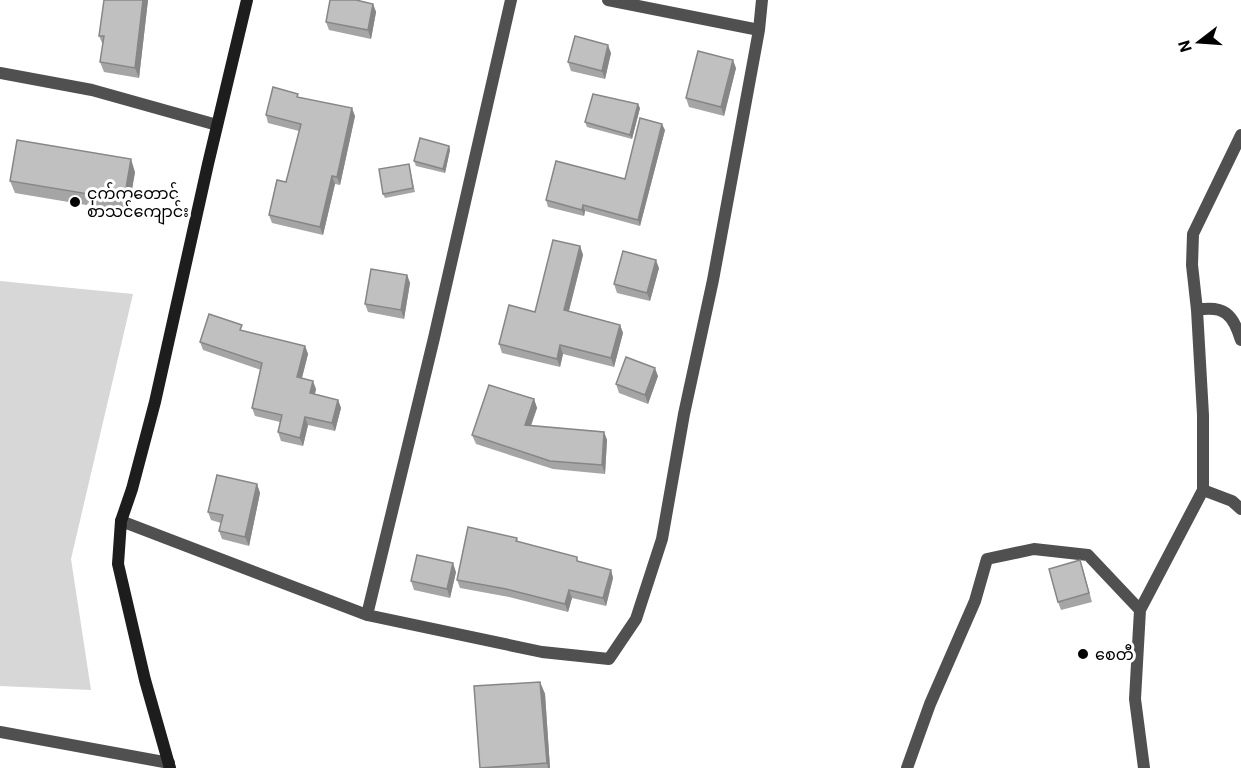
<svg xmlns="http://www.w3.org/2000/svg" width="1241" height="768" font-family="Roboto,'Noto Sans Myanmar',sans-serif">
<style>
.green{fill:#d7d7d7}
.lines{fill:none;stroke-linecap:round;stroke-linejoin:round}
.minor{stroke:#505050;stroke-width:12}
.secondary{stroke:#1d1d1d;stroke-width:12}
.wall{fill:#a5a5a5}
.shaded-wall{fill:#868686}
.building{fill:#c0c0c0;stroke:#868686;stroke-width:1.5}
.poi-dot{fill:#000;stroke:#fff;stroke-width:2}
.labels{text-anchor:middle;stroke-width:6;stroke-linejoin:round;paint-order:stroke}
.poi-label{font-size:16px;fill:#000;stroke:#fff;text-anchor:start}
</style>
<rect width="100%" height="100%" fill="#fff"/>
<path class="green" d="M0,281L133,294L71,559L91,690L0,686Z"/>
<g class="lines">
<path class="minor" d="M608,0L759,30
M0,73L92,90L217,125
M1197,310C1224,305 1233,314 1241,340
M1203,490L1232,501L1241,509
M121,521L367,615L542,652L609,659L636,619L662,539L684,414L713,280L759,30L762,0
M367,615L434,338L511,0
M0,732L169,763
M907,768L930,704L975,601L987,559L1034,549L1088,555L1140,610
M1144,768L1135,699L1140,610L1203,490V415L1197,310L1192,265L1193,234L1241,135"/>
<path class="secondary" d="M170,768L145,680L118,564L121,521L132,489L155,402L208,164L247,0"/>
</g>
<path class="wall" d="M148,0L139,78L104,72L100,62L103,45L99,36Z
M373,4L376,12L371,39L329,30L326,22Z
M611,53L605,79L571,71L568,62Z
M736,68L724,116L689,107L686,98Z
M299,97L355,116L340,185L335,184L323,235L272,223L269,215L286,182L299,131L268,123L266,115Z
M640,108L632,139L587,127L585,122Z
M665,130L640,226L585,211L584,216L548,207L546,200L625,179Z
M449,146L450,150L445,173L416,166L414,161Z
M409,164L415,192L385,198L383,194Z
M135,172L128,212L15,193L10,181Z
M580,246L583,255L569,311L620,325L623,333L614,367L563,354L560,367L502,353L499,344L535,312Z
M659,268L650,301L617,293L614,284Z
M407,275L410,283L404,319L368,312L365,304Z
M244,331L305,346L308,354L302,378L316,389L315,394L338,400L341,408L335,431L308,425L303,446L281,441L278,432L280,422L255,416L252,408L261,370L203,350L200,342Z
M658,376L648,404L619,393L616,384Z
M534,399L537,408L531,426L604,432L607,440L605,474L553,469L476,444L472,435Z
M257,484L260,493L249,546L222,539L219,531L221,523L211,520L208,512Z
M517,538L518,542L579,561L611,570L613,578L606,606L572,598L568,612L509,597L460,588L457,580Z
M1083,569L1092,602L1061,610L1058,602Z
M456,572L450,598L414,590L411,581Z
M540,682L545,694L550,768H480Z"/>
<path class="shaded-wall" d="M143,0H148L139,78L135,68Z
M373,4L376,12L371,39L368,30Z
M608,45L611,53L605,79L602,71Z
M733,60L736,68L724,116L721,107Z
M638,104L640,108L632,139L630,135Z
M352,108L355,116L340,185L337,177Z
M662,124L665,130L640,226L638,220Z
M449,146L450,150L445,173L443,169Z
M131,159L135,172L128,212L124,200Z
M332,176L335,184L323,235L320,227Z
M583,205L585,211L584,216L582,210Z
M580,246L583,255L567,318L564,310Z
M656,260L659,268L650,301L647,293Z
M407,275L410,283L404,319L401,310Z
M620,325L623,333L614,367L611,358Z
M560,345L563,354L560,367L557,359Z
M305,346L308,354L300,385L297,377Z
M655,368L658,376L648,404L645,395Z
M313,381L316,389L313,401L310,393Z
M534,399L537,408L528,433L525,425Z
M338,400L341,408L335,431L332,423Z
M305,417L308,425L303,446L300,438Z
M604,432L607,440L605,474L602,465Z
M257,484L260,493L249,546L245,537Z
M453,563L456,572L450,598L447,589Z
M611,570L613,578L606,606L603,598Z
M569,590L572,598L568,612L565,604Z
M540,682L545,694L550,768H548L547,763Z"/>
<path class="building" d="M104,0H143L135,68L100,62L104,36H99Z
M330,0H356L373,4L368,30L326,22Z
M575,36L608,45L602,71L568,62Z
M698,51L733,60L721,107L686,98Z
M273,87L298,94L297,97L352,108L337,177L332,176L320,227L269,215L277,180L286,182L301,124L266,115Z
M593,94L638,104L630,135L585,122Z
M640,118L662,124L638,220L583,205L582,210L546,200L556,161L625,179Z
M420,138L449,146L443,169L414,161Z
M17,140L131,159L124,200L10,181Z
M409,164L413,188L383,194L379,169Z
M553,240L580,246L564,310L620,325L611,358L560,345L557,359L499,344L509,305L535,312Z
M623,251L656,260L647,293L614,284Z
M371,269L407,275L401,310L365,304Z
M209,314L242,325L240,330L305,346L297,377L313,381L310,393L338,400L332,423L305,417L300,438L278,432L282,415L252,408L262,363L200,342Z
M626,357L655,368L645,395L616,384Z
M489,385L534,399L525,425L604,432L602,465L550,461L472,435Z
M217,475L257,484L245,537L219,531L223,515L208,512Z
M468,527L517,538L516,541L577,557V561L611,570L603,598L569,590L565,604L506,589L457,580Z
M417,555L453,563L447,589L411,581Z
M1080,560L1089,593L1058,602L1049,569Z
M540,682L547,763L480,768L474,686Z"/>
<g class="poi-dot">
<circle cx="75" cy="202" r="6"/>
<circle cx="1083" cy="654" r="6"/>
</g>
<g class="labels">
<g class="poi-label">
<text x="87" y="199">ငှက်ကတောင်<tspan x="87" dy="18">စာသင်ကျောင်း</tspan></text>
<text x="1095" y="660">စေတီ</text>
</g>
</g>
<g transform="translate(1199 42) rotate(253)" stroke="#ffffff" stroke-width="4.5" paint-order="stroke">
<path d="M0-4.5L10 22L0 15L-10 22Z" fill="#000000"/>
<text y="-9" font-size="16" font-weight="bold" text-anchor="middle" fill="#000000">N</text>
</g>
</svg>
